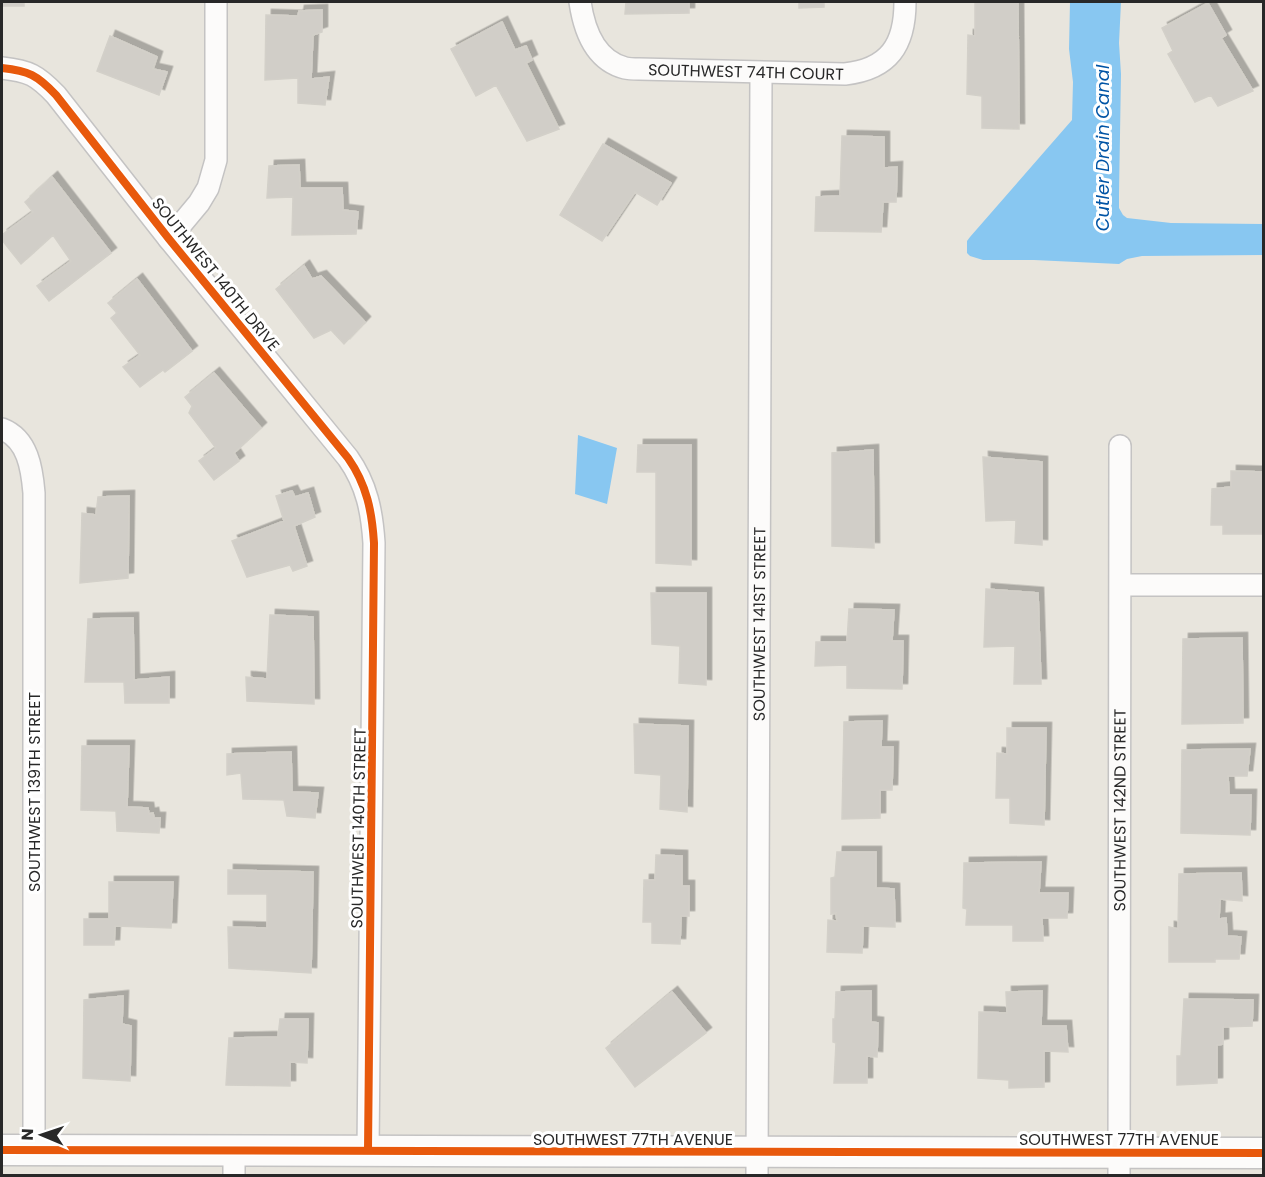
<svg xmlns="http://www.w3.org/2000/svg" width="1265" height="1177" font-family="Poppins,sans-serif">
<style>
.water{fill:#88c7f1}
.building{fill:#d1cec8;stroke:#d3d0c9;stroke-width:1.5;filter:url(#shadow)}
.lines{fill:none;stroke-linecap:round;stroke-linejoin:round}
.street-casing{stroke:#c4c3c3;stroke-width:24}
.secondary-casing{stroke:#c4c3c3;stroke-width:33}
.street{stroke:#fcfbfa;stroke-width:21}
.secondary{stroke:#fcfbfa;stroke-width:30}
.cycleway-casing{stroke:#fff;stroke-width:11}
.cycleway{stroke:#e8590c;stroke-width:8}
.labels{text-anchor:middle;stroke-width:6;stroke-linejoin:round;paint-order:stroke}
.street-label{font-size:16px;fill:#282828;stroke:#fff}
.water-label{font-size:18px;font-style:italic;fill:#0054a5;stroke:#fff}
</style>
<defs>
<filter id="shadow"><feDropShadow dx="5.5" dy="-5.5" stdDeviation="0" flood-color="#0004"/></filter>
</defs>
<rect width="100%" height="100%" fill="#e8e5dd"/>
<path class="water" d="M1070,2H1121L1119,43L1121,74L1119,195V208L1123,215L1127,218L1171,223L1263,224V255L1142,256L1127,259L1119,264L1034,260H983L970,256L967,253V241L970,237L1072,120L1073,82L1069,49Z
M578,435L617,448L607,504L575,494Z"/>
<path class="building" d="M2,2H24V6H2Z
M626,2H689V13L625,14Z
M799,2H824V7L799,8Z
M975,2H1018L1019,129L982,128V96L967,94L968,35L975,36Z
M1208,3L1226,35L1221,38L1253,91L1218,106L1211,95L1195,102L1168,54L1173,51L1162,28Z
M322,10V32L313,35L311,79L329,77L325,105L298,103V78L265,80L266,15L298,16L299,11Z
M502,22L515,50L526,46L532,60L526,63L559,129L527,141L496,85L476,96L451,49Z
M110,36L157,57L153,69L167,72L159,95L97,71Z
M842,136L884,137V168L897,167L896,202H883L881,232L815,231L816,197L840,196Z
M603,144L671,183L657,205L635,192L602,241L560,215Z
M299,165L300,188H342L343,210L358,212L356,234L292,235L293,197L267,198L269,166Z
M52,177L111,253L49,301L37,286L71,261L53,235L21,264L2,240V235L33,212L25,202Z
M304,266L312,279L321,276L365,322L344,344L331,330L314,338L276,289Z
M137,279L192,351L165,372L163,370L140,387L123,367L140,355L111,318L117,313L108,303Z
M214,373L261,428L234,453L239,461L214,480L199,461L216,448L189,413L192,406L185,397Z
M638,445H691V565L656,563V472H637Z
M873,450L874,548L832,546V453Z
M983,457L1042,462V545L1015,543L1016,520L986,521Z
M1231,471L1264,472V534H1223V525H1211L1212,489L1231,487Z
M292,491L295,497L308,493L315,517L294,526L307,566L293,571L290,565L247,577L232,541L284,521L276,496Z
M129,496L128,578L80,583L82,513L96,515L98,497Z
M986,589L1038,593L1041,684H1014L1015,646L984,647Z
M651,593H706V685L679,683L680,646L652,644Z
M849,609L894,610L892,641H903L902,689L847,688V665L815,666L816,642H847Z
M270,615L313,617L314,704L247,701L246,677L267,679Z
M133,618L134,680L169,677V703H125L124,682H85L88,619Z
M1242,638L1243,723L1182,724L1183,639Z
M882,721L881,747H893L892,790H880V818L842,819L844,722Z
M634,724L688,726L687,812L660,809L661,775L635,773Z
M1007,728H1046L1044,825L1010,823V798H996L997,753L1007,754Z
M82,746H129L127,807L148,808L149,814L153,813L154,818H160L159,833L117,831L116,811L81,810Z
M1250,749L1247,776H1228L1229,795H1251L1250,835L1181,833L1182,750Z
M291,752L292,792L318,793L315,818L287,816L284,800L243,799L241,773L227,775V754Z
M837,852H876V888L894,889L895,927L863,926L862,953L827,952L828,920L837,921L836,913L831,914V878L835,877Z
M656,855L682,856V886H689V916H681L680,944L652,943V922H643L644,880H655Z
M1041,862L1039,893H1068L1067,918H1042L1043,941H1013V925H966L967,909L963,908L964,863Z
M228,870L313,872L311,973L229,968L228,927L267,928V894H228Z
M1241,873L1242,901L1220,899L1219,919L1226,918L1227,936L1241,937L1239,959H1215V962H1169V927L1178,929L1179,874Z
M109,882H173L171,928L115,926L114,945H84V919H109Z
M871,991V1022L878,1023L877,1057L867,1056V1083H834L836,1043L833,1042V1019H835L836,992Z
M1042,991L1041,1026H1066L1068,1052L1044,1051V1087L1009,1088V1080L978,1078L979,1012L1007,1013L1006,992Z
M672,992L706,1033L635,1087L606,1048Z
M123,996L122,1024L131,1026L130,1081L83,1078L84,1000Z
M1184,999L1253,1000L1252,1026L1223,1027V1044L1217,1045V1083L1177,1085V1056H1181Z
M280,1019H308L307,1063L290,1062V1086L226,1085L229,1038L278,1037Z"/>
<g class="lines">
<g class="street-casing">
<g id="street">
<path id="s1" d="M580,2C584,29 594,60 625,68C629,69 634,69 639,69L845,74C889,69 905,45 905,2"/>
<path d="M2,68C29,71 37,75 56,95L169,239L348,458C367,485 372,512 374,543L368,1151"/>
<path d="M169,239L199,203L208,188L216,160V2"/>
<path d="M2,429C28,439 32,469 34,493V1150"/>
<path d="M1121,585H1264"/>
<path d="M234,1176V1151"/>
<path id="s2" d="M757,1176L761,73"/>
<path id="s3" d="M1119,1176L1120,446"/>
</g>
</g>
<g class="secondary-casing">
<path id="secondary" d="M2,1150L1264,1153"/>
</g>
<use href="#street" class="street"/>
<use href="#secondary" class="secondary"/>
<g class="cycleway-casing">
<path id="cycleway" d="M2,68C29,71 37,75 56,95L169,239L348,458C367,485 372,512 374,543L368,1151
M2,1150L1264,1153"/>
</g>
<use href="#cycleway" class="cycleway"/>
</g>
<g class="labels">
<g class="street-label">
<text dy="6" stroke="none"><textPath href="#s1" startOffset="206">SOUTHWEST 74TH COURT</textPath></text>
<text transform="translate(216 274) rotate(51)" y="6">SOUTHWEST 140TH DRIVE</text>
<text dy="6" stroke="none"><textPath href="#s2" startOffset="552">SOUTHWEST 141ST STREET</textPath></text>
<text transform="translate(34 792) rotate(-90)" y="6">SOUTHWEST 139TH STREET</text>
<text dy="6" stroke="none"><textPath href="#s3" startOffset="366">SOUTHWEST 142ND STREET</textPath></text>
<text transform="translate(358 828) rotate(-89)" y="6">SOUTHWEST 140TH STREET</text>
<text x="633" y="1145">SOUTHWEST 77TH AVENUE</text>
<text x="1119" y="1145">SOUTHWEST 77TH AVENUE</text>
</g>
<g class="water-label">
<text transform="translate(1103 148) rotate(-90)" y="6">Cutler Drain Canal</text>
</g>
</g>
<rect width="1265" height="1177" fill="none" stroke="#282828" stroke-width="6"/>
<g transform="translate(42 1135) rotate(272)" stroke="#ffffff" stroke-width="4.5" paint-order="stroke">
<path d="M0-4.5L10 22L0 15L-10 22Z" fill="#282828"/>
<text y="-9" font-size="16" font-weight="bold" text-anchor="middle" fill="#282828">N</text>
</g>
</svg>
